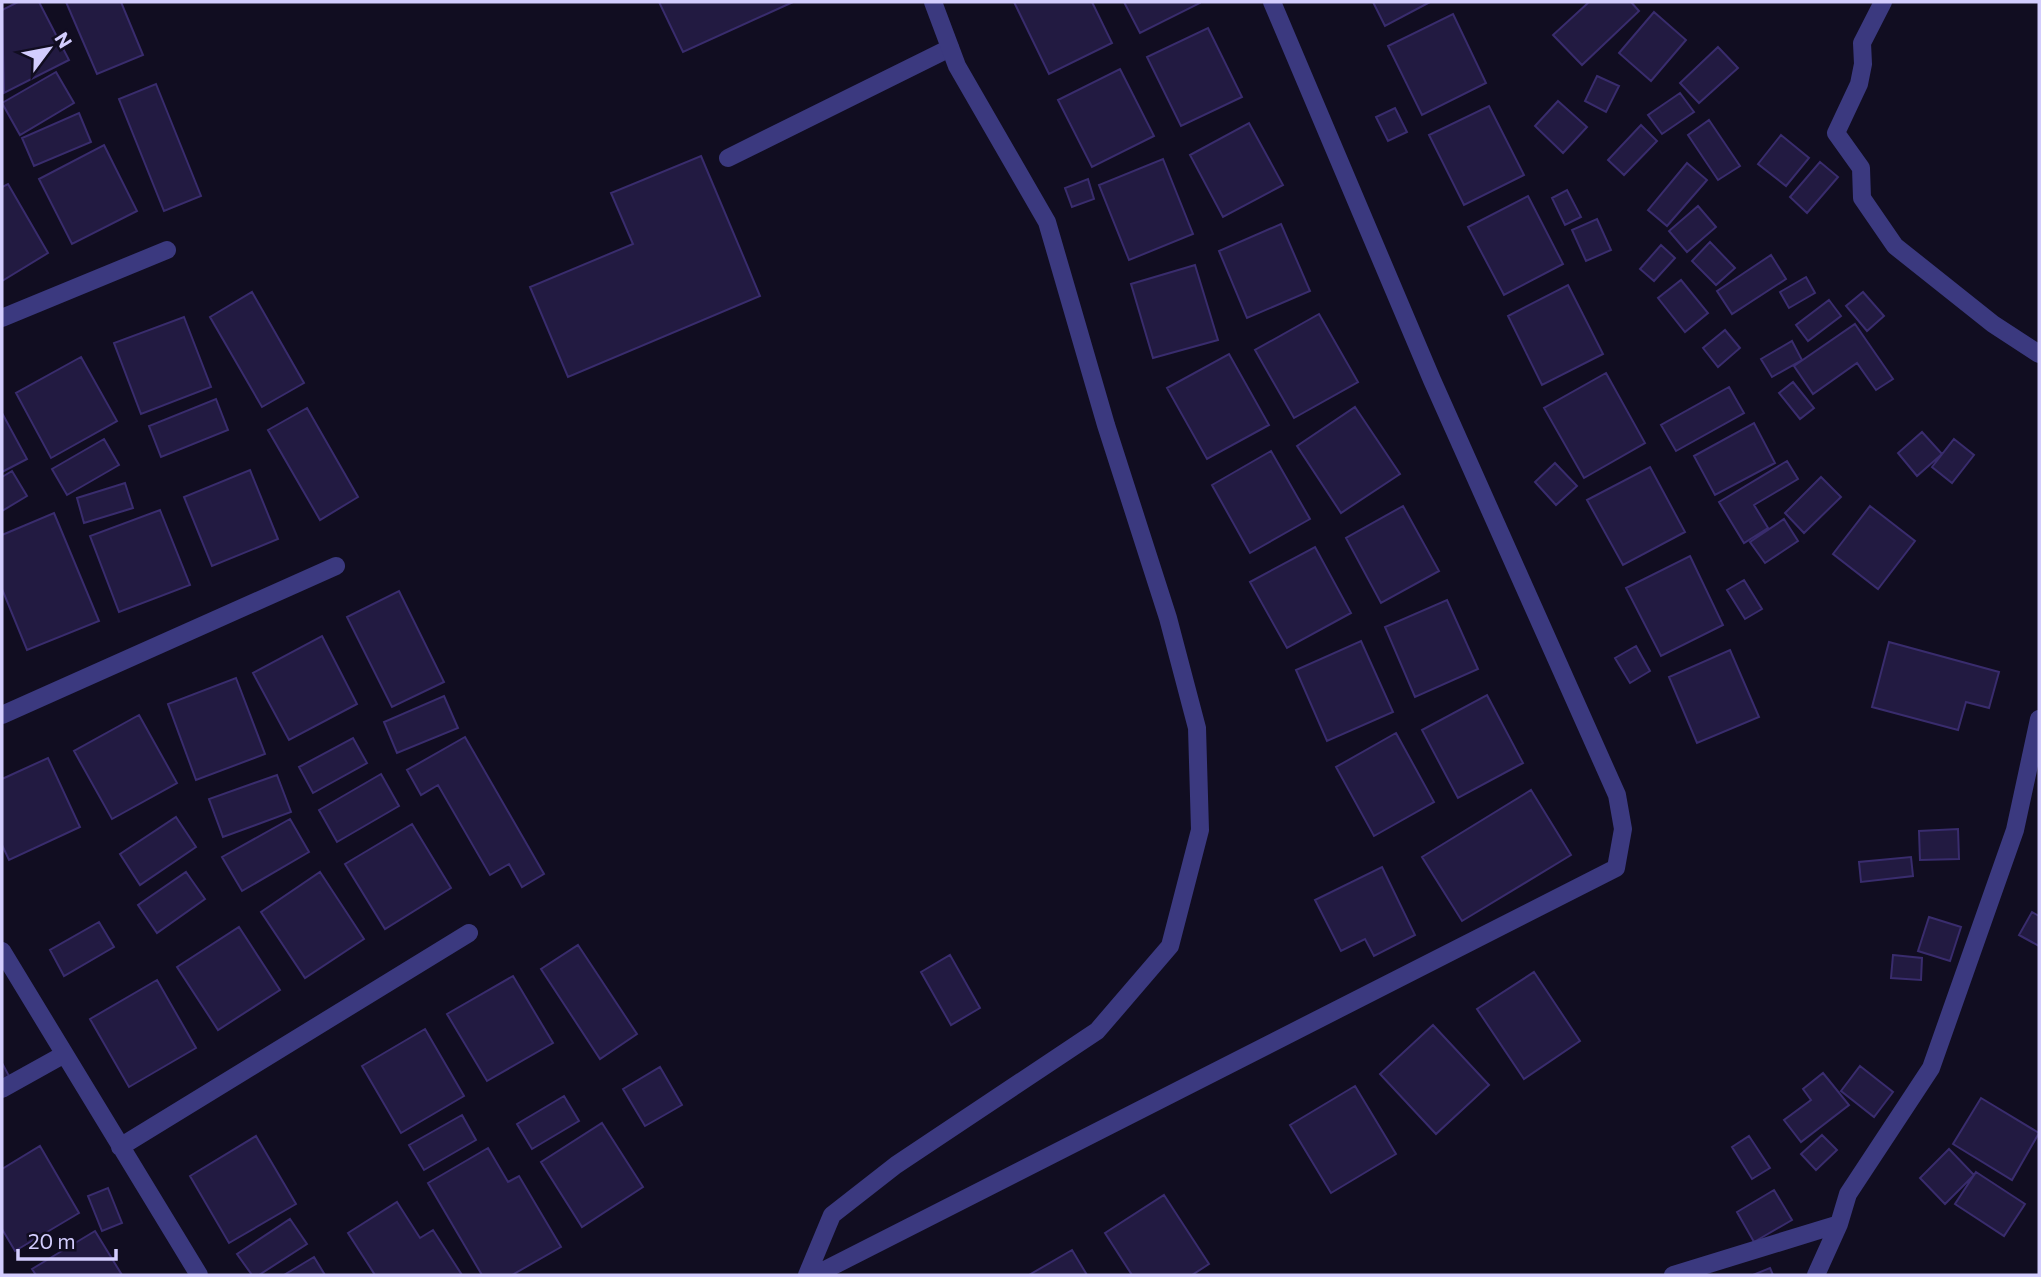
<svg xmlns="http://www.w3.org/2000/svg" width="2041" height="1277" font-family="Commissioner,sans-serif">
<rect width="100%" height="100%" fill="#110d21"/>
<path fill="#221a41" stroke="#392c6d" stroke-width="2" d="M18 2H39L69 60 4 93 2 10Z
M66 2H121L143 55 97 74Z
M659 2H793L683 52Z
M1014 2H1092L1112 43 1049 74Z
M1124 2H1200V3L1140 33Z
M1373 2H1430L1385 26Z
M1589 2H1631L1639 11 1582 65 1553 35Z
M1654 12 1686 40 1651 81 1619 53Z
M1453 14 1486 83 1422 115 1388 46Z
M1208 28 1242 97 1181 126 1147 57Z
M1718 47 1738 68 1699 103 1680 83Z
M1120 69 1154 136 1092 167 1058 100Z
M56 72 74 103 20 135 2 103Z
M1597 76 1619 86 1606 112 1585 101Z
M156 84 201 196 164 211 119 99Z
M1680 93 1694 112 1662 134 1648 115Z
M1558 101 1587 127 1563 153 1535 126Z
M1489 106 1524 175 1464 205 1429 135Z
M1395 108 1407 132 1388 141 1376 117Z
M79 113 91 142 34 166 22 138Z
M1709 120 1740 166 1718 180 1688 135Z
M1249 123 1283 185 1223 217 1190 155Z
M1641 125 1657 141 1624 175 1608 160Z
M1781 135 1809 158 1786 186 1758 164Z
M104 145 137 211 72 244 39 179Z
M701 156 760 296 568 377 530 287 633 244 611 193Z
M1163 159 1193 234 1129 260 1099 185Z
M1820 162 1838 177 1807 213 1790 197Z
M1687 163 1707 180 1667 226 1648 210Z
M1088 179 1094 199 1072 207 1065 188Z
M8 184 48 253 2 281V187Z
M1567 190 1581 217 1565 225 1552 198Z
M1528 196 1563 264 1504 295 1468 227Z
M1698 206 1716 227 1687 252 1669 231Z
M1597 219 1611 250 1586 261 1572 230Z
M1281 224 1310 291 1247 318 1219 251Z
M1710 242 1735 268 1716 285 1692 261Z
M1661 245 1675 258 1654 281 1640 269Z
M1771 255 1786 279 1732 314 1717 291Z
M1195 265 1218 340 1153 358 1131 284Z
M1806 277 1815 293 1789 308 1780 292Z
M1681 280 1708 313 1685 332 1658 298Z
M1568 285 1603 354 1542 385 1508 316Z
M252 292 304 383 262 407 210 317Z
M1863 292 1884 316 1867 331 1846 306Z
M1829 300 1841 316 1808 341 1796 325Z
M1319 314 1358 382 1294 418 1255 350Z
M184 317 211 387 141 414 114 343Z
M1855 324 1893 379 1876 390 1857 363 1813 394 1794 366Z
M1725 330 1740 348 1718 367 1703 348Z
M1792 341 1802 360 1772 377 1761 359Z
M1229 354 1269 425 1207 459 1167 388Z
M81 357 117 421 51 458 16 393Z
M1606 373 1645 443 1584 478 1544 408Z
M1793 382 1814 408 1800 419 1779 393Z
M1729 387 1744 413 1676 451 1661 425Z
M216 399 228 430 161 457 149 426Z
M1355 407 1400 474 1341 513 1297 446Z
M307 408 358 497 320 520 268 430Z
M2 413 27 459 2 472Z
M1754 423 1775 463 1715 495 1694 456Z
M1922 432 1942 454 1917 476 1898 453Z
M104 439 119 465 67 495 52 469Z
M1954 439 1974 455 1952 483 1932 467Z
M1271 451 1310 519 1250 553 1212 485Z
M1787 461 1798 479 1754 505 1768 528 1744 543 1719 502Z
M1555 463 1577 486 1556 505 1535 482Z
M1650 467 1685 532 1623 565 1587 500Z
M250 470 278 539 212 566 184 497Z
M12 471 27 496 2 511V477Z
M1821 477 1841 497 1804 533 1785 513Z
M125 483 133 508 84 523 77 498Z
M1403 506 1439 571 1381 603 1346 538Z
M1870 506 1915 541 1878 589 1833 554Z
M160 510 190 585 119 612 90 536Z
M54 513 99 621 27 650 2 589V535Z
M1784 519 1798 541 1765 563 1750 542Z
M1315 547 1351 613 1287 648 1250 582Z
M1690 556 1723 625 1661 656 1626 588Z
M1744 580 1762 609 1745 619 1727 590Z
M399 591 444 682 392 707 347 617Z
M1447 600 1478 669 1415 697 1385 627Z
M322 636 357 704 289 740 253 673Z
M1361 641 1393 712 1327 741 1296 670Z
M1889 642 1999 672 1989 708 1966 702 1958 730 1872 707Z
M1636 646 1650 671 1630 683 1615 658Z
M1730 650 1759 717 1697 743 1669 677Z
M236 678 265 754 196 780 168 704Z
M1487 695 1523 763 1458 798 1422 730Z
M444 696 458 728 397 753 384 722Z
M139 715 177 783 112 819 74 751Z
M1396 733 1434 802 1374 836 1336 767Z
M465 737 544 874 522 887 509 864 490 875 438 785 421 795 407 770Z
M353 738 367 763 313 793 299 767Z
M48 758 80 827 9 860 2 845V779Z
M381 774 399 806 337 842 319 810Z
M277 775 291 812 223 837 209 799Z
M1531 790 1571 855 1462 921 1422 857Z
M176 817 196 847 140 885 120 854Z
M290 819 309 852 242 891 222 857Z
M412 824 451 888 385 929 345 864Z
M1958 829 1959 859 1920 860 1919 831Z
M1911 857 1913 876 1861 882 1859 862Z
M1382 867 1415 935 1374 956 1365 939 1341 951 1315 900Z
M186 872 205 899 157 933 138 905Z
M320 872 364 939 305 978 261 912Z
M2032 912 2039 916V946L2019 935Z
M1929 917 1961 927 1950 961 1918 951Z
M99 922 114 947 64 976 50 950Z
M239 927 280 990 218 1030 177 967Z
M578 945 637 1034 600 1059 541 969Z
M950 955 980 1008 951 1025 921 972Z
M1893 955 1922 958 1921 980 1891 978Z
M1534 972 1580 1041 1524 1079 1477 1009Z
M513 976 553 1043 487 1081 447 1014Z
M157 980 196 1048 129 1087 90 1019Z
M1433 1025 1489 1085 1436 1134 1380 1074Z
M425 1029 464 1096 401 1133 362 1066Z
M2 1063 9 1076 2 1080Z
M1860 1066 1893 1092 1874 1117 1841 1091Z
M660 1067 682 1105 645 1126 623 1089Z
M1823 1073 1849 1105 1801 1142 1784 1120 1811 1100 1803 1089Z
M1355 1086 1396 1154 1331 1193 1290 1125Z
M564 1096 579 1121 532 1149 517 1124Z
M1981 1098 2039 1133 2012 1180 1953 1144Z
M462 1115 476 1140 424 1170 409 1145Z
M602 1123 643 1187 582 1227 541 1162Z
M1822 1135 1837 1150 1816 1170 1801 1154Z
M256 1136 296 1204 229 1243 190 1176Z
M1749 1136 1770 1168 1752 1179 1732 1147Z
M40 1146 79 1213 15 1251 2 1229V1169Z
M488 1148 508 1182 519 1176 561 1247 512 1275H482L428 1183Z
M1949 1149 1974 1175 1945 1204 1920 1178Z
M1976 1172 2025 1204 2004 1236 1955 1204Z
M108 1188 122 1223 102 1231 88 1196Z
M1774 1190 1792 1220 1754 1242 1737 1212Z
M1164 1195 1209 1264 1192 1275H1132L1105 1233Z
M397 1202 420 1238 433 1230 462 1275H375L348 1233Z
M290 1219 307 1244 259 1275H252L237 1254Z
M95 1231 122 1275H36L32 1269Z
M1072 1250 1087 1275H1029Z
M314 1257 325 1275H284Z
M1770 1268 1773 1275H1753Z"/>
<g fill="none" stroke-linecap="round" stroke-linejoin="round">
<path stroke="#3b397f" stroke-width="18" d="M728 158 950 48"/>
<path stroke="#3b397f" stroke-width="18" d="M1883 2 1862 43 1863 64 1859 84 1836 133 1861 168 1862 198 1895 246 1993 324 2039 354
M2 318 167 250
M2 715 336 566
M2 951 199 1275
M2 1089 63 1055
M120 1147 469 933
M807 1275 832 1215 896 1165 1097 1031 1170 946 1200 830 1197 728 1168 618 1106 425 1047 222 957 66 933 2
M815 1275 1616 868 1623 829 1617 795 1432 380 1272 2
M1673 1275 1839 1224
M1816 1275 1839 1224 1848 1194 1931 1068 2015 830 2039 719"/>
</g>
<rect width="2041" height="1277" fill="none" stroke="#d3cdfe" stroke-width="7"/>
<g transform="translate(49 49) rotate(58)" stroke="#110d21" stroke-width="5" paint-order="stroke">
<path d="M0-5L12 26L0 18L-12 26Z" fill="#d3cdfe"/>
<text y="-10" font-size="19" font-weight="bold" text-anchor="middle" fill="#d3cdfe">N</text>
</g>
<path d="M18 1249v10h98v-10" fill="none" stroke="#d3cdfe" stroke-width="3.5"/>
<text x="28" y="1249" font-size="21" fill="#d3cdfe" stroke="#110d21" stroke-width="5" paint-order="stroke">20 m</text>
</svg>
